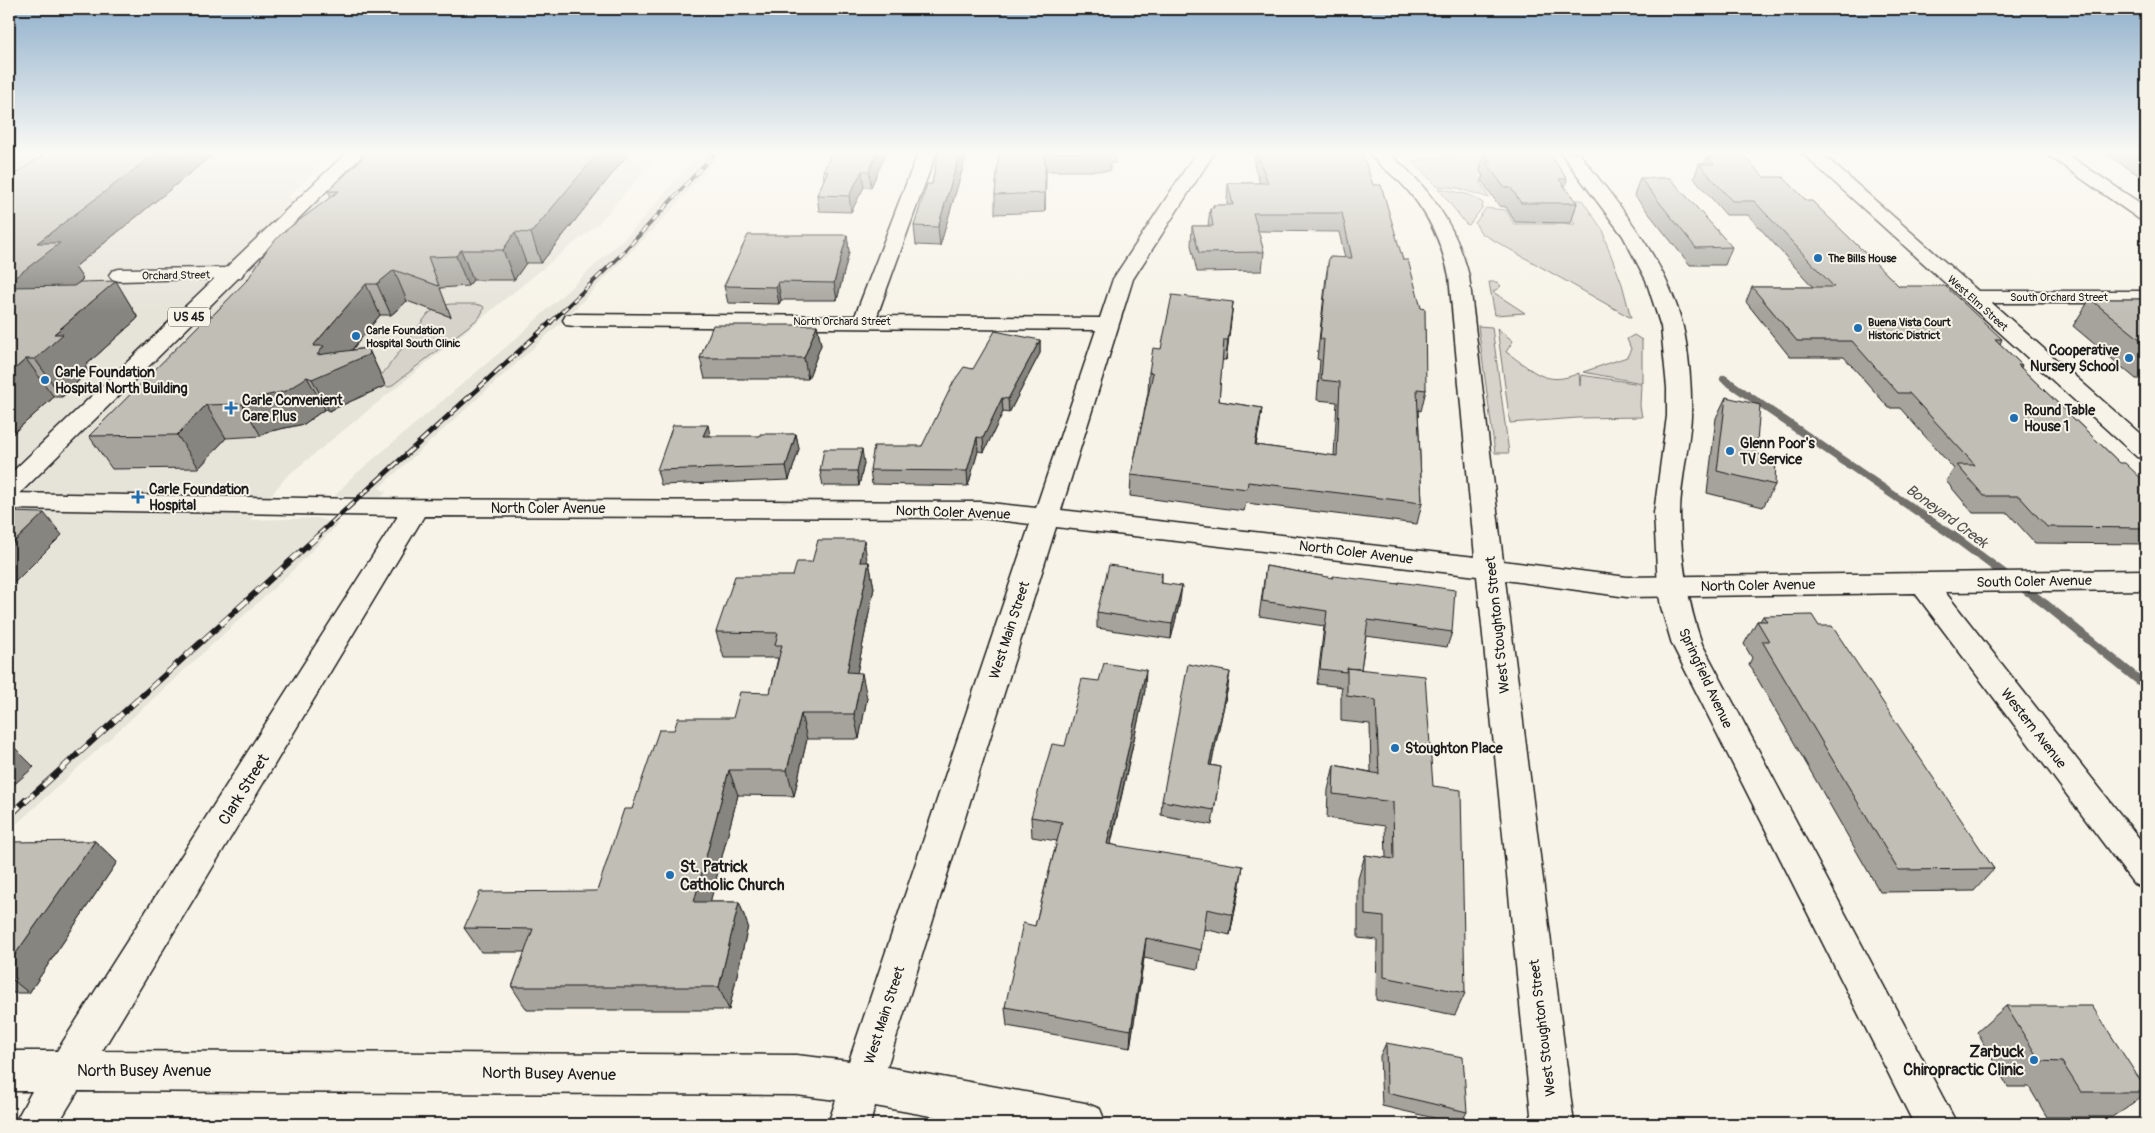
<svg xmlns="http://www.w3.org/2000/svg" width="2155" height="1133" font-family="Pangolin,sans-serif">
<rect width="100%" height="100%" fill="#f7f3e8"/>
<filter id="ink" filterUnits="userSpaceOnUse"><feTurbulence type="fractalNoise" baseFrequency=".02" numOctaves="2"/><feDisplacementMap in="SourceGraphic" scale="10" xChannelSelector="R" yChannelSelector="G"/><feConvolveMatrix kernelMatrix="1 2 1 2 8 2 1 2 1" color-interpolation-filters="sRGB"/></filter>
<g filter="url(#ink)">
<path fill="#e6e3d9" d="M9 153H333L287 198 481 194 516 153H660L599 223 286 477 250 520 318 518 338 524 289 574 9 831Z
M700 153H721L669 213 566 318 379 488 386 492 381 497 335 496 351 478 512 342 632 231Z"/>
<path fill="#d7d3cb" stroke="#7a7874" d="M9 153H67L9 193Z
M1463 154 1502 158 1487 181H1480L1489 198 1458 188 1437 186 1412 161Z
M1438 188 1470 195 1483 203 1482 208 1469 225 1466 224Z
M1560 200H1582L1604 232 1605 240 1622 284 1631 318 1481 233 1475 223 1486 208 1506 210 1514 224H1575Z
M1489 282H1497L1501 286 1493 292 1525 313 1495 315Z
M451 304H475L483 306 484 309 479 318 390 387 377 386 381 376 428 314 439 306Z
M1478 326 1492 327 1509 453H1495Z
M1497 328 1513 341 1506 352C1533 370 1545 388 1579 373L1580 386 1581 375 1641 384 1640 406 1642 417 1578 418 1510 423Z
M1634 335 1642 340V383L1583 372 1627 357 1631 349 1627 339Z"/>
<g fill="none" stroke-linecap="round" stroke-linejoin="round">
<path stroke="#72716c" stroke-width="8" d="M1724 379 1953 536"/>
<path stroke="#72716c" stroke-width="9" d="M1952 535 2045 604 2146 686"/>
<g stroke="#1c1c1c" stroke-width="3">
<path id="minor" d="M918 153H936L877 316 1100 318 1113 279 1196 153H1214L1133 279 1061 510 1475 557 1449 276C1441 240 1427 210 1401 183 1391 173 1377 164 1369 153H1388C1429 186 1456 225 1469 276L1503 561 1627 577 2146 570V590L1945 592 2146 847V888L2134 884 1915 593 1627 597 1505 580 1574 1124H1532L1477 576 1056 527 887 1067 1085 1103 1100 1109 1106 1124H975L875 1106 870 1124H828L836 1100 796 1095 78 1091 58 1124H14L32 1091H9V1051H57L398 516 9 509V493L363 499 981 502 1036 508 1096 330 574 326 566 325 563 320 566 315 574 314 855 316ZM424 516 981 518 1030 524 849 1061 796 1055 102 1051Z
M1802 153H1821L1978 291H2146V303H1992L2146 439V459L2137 457Z
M233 268 240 270 243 274 240 278 119 281 112 279 109 275 112 271 119 269Z"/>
</g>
<g stroke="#1c1c1c" stroke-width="3">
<path id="tertiary" d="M1561 153H1579C1620 207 1666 259 1683 327 1689 353 1692 390 1691 417 1689 449 1680 482 1680 514 1681 560 1687 601 1702 644L1957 1124H1914L1672 644 1661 607 1658 588 1654 513 1667 416V388L1661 327 1646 280 1623 236Z
M2045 153H2065L2146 207V221L2139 219Z"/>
</g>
<g stroke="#1c1c1c" stroke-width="3">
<path id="primary" d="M346 153H365L18 495 9 497V475Z"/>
</g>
<use href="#minor" fill="#f7f3e8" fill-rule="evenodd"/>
<use href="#tertiary" fill="#f7f3e8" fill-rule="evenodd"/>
<use href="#primary" fill="#f7f3e8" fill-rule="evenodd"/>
<g stroke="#1c1c1c" stroke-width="4">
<path id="rail-far3" d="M550 323 620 256 715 153"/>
</g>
<g stroke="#1c1c1c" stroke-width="5">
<path id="rail-far2" d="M317 536 551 322"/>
</g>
<g stroke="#1c1c1c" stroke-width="6">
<path id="rail-far1" d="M25 802 319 535"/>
</g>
<g stroke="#1c1c1c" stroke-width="7">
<path id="rail" d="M9 816 26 800"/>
</g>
<use href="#rail-far3" stroke="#f7f3e8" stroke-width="2.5" stroke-dasharray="8" stroke-linecap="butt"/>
<use href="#rail-far2" stroke="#f7f3e8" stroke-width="3" stroke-dasharray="10" stroke-linecap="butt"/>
<use href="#rail-far1" stroke="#f7f3e8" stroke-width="4.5" stroke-dasharray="12" stroke-linecap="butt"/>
<use href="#rail" stroke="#f7f3e8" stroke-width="5" stroke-dasharray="15" stroke-linecap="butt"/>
</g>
<path fill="#a5a39c" stroke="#1c1c1c" d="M47 153H210L211 156 75 267 83 279 74 286 116 281 138 318 85 366 88 371 67 393 62 397H54L9 437V178Z
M360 153H629L541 263H526L514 280H473L468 286 440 288 451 317 407 301 391 315H380L352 350 368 348 383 380 385 386 329 411 325 409 304 424 266 432 261 436 226 438 199 468 112 469 89 436 212 316 331 197 328 191 362 158Z
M886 153 871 187H864L851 212 819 211 817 195 824 180 823 171Z
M938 153H965L966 157 940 246 916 245 914 226 932 184Z
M999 153H1126L1115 154V163H1110V171H1046L1045 212 995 214V195Z
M1255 153H1362L1426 390 1421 411 1418 410 1422 503 1417 524 1246 503 1244 511 1130 496 1131 475 1148 393 1149 372 1161 349 1233 302 1226 360H1222L1219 401 1262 408 1256 445 1334 456 1337 402 1317 400 1320 360 1317 359 1326 277 1329 257 1345 258 1339 232 1258 231 1264 252 1262 271 1197 272 1191 245 1192 226H1208L1210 208H1213V205H1227V202L1228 183H1260L1254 166Z
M1484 153H1549L1567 179 1565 187 1577 203 1571 223 1515 222 1506 207 1499 206 1482 181 1483 176 1480 171Z
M2105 153H2146V180Z
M1707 157 1764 177 1807 201 1899 286 2002 339 2000 344 2022 365 2021 368 2120 463 2146 483V544L2035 543 2008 513H1973L1946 481 1954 469 1900 408H1889L1844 357H1790L1746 302 1752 287H1813L1748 215H1726L1694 178 1699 164H1704Z
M1640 178 1732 247 1725 265H1690L1634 195Z
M847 235 849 252 837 300H781L779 304 728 303 724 286Z
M2090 299H2146V379H2136L2073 326Z
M817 325 821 345 808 379H705L700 358Z
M1040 340V353L1009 413 1003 412 984 452 978 451 968 486 872 484 870 470 922 446 973 369Z
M1726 397 1756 454 1775 485 1763 507 1707 493 1716 418Z
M796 434 799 449 789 480 661 485 657 470 760 436Z
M864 463 859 486H823L820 471Z
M867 562H869L874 588 857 673 867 698 859 739H807L794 796 738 795 710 902H739L748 926 729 1010H527L512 987 525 952H481L464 928 597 891 632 809 733 718 770 693 778 658H724L716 632 793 576Z
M1266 566 1333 578 1398 584 1399 582 1452 632 1447 647 1366 636 1361 669 1433 786 1465 993 1455 1015 1376 1000 1377 940 1358 938V879L1365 855 1386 858 1385 826 1327 818 1328 790 1334 765 1371 772 1370 724 1341 721V692L1342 687 1317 684 1324 626 1259 616Z
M1162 573V583L1180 601 1171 639 1097 628V612Z
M1763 616 1819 626 1994 869 1974 891 1880 892 1749 664 1752 658 1744 644 1757 621H1760Z
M1228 687 1211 765 1221 767 1212 825 1161 815 1162 801Z
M1145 690 1111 844 1240 885 1230 935 1204 929 1198 969 1144 958 1130 1048 1007 1026 1005 1007 1035 926 1057 841 1032 837 1031 817 1065 746Z
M95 841 117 862 29 993H9V844Z
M2006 1006 2146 1089V1094L2112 1117H2047L2029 1087H2008L1977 1032Z
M1386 1043 1467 1112 1460 1124 1382 1106 1380 1056Z"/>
<path fill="#86857f" stroke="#1c1c1c" d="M156 153H210L211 156 75 267 83 279 29 323 9 294V282L37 243Z
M598 153H629L541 263 531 233Z
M877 153H886L871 187 869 171Z
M960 153H965L966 157 940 246 938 227Z
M1045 153 1046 171 1045 212Z
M862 171 864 187 851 212 849 196Z
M515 232 526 263 514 280 503 250Z
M847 235 849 252 837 300 834 283Z
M461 250 473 280 468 286 456 256Z
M394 270 407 301 391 315 377 284Z
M116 281 138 318 85 366 88 371 62 397 35 359 54 334Z
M778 282 781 300 779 304 776 287Z
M366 284 380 315 337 368 368 348 383 380 385 386 329 411 312 379 313 346Z
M1233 302 1231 321 1226 360 1228 340Z
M817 325 821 345 808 379 804 358Z
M1040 340V353L1009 413 1008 399Z
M26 359 54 397 9 437V374Z
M307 377 325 409 304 424 266 432 261 436 242 404 247 400Z
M1002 398 1003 412 984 452 983 438Z
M206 405 226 438 199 468 177 435Z
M1262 408 1259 429 1252 466 1255 445Z
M708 425 711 440 703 436Z
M796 434 799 449 789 480 786 466Z
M977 437 978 451 968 486 967 471Z
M862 449 864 463 859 486 857 471Z
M44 513 62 535 9 588V547Z
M864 540 868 566 860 562Z
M869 562 874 588 852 698 847 672Z
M1182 586 1180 601 1171 639 1172 624Z
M1146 670 1145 690 1106 863 1107 844Z
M1230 672 1228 687 1208 780 1209 765Z
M862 673 867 698 859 739 854 714Z
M801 714 807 739 794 796 787 770Z
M12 745 34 767 9 789V748Z
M729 770 738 795 704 926 694 902Z
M95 841 117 862 29 993 9 977V963Z
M1243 866 1240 885 1230 935 1233 915Z
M739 902 748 926 729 1010 719 987Z
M1146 938 1144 958 1130 1048 1131 1030Z"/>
<path fill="#c0beb5" stroke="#1c1c1c" d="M47 153H156L37 243H60L9 282V178Z
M368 153H598L531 233 515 232 503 250H461L456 256 428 257 439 286 394 270 377 284H366L313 346H324L317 355 368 348 370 354 312 379 307 377 286 391 247 400 242 404 206 405 177 435 89 436 208 316H212L248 279 268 248 282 233 339 191H328Z
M832 153H877L869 171H862L849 196 817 195 828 171H823Z
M938 153H960L938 227 914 226 927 184H932Z
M999 153H1110H1045V193L995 195Z
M1257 153H1362L1373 185H1381L1403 260H1408L1421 308 1425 309 1426 390 1417 389 1422 503 1248 482 1247 489 1131 475 1153 373 1149 372 1153 348 1161 349 1172 295 1233 302 1228 340H1224L1219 401 1262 408 1255 445 1337 456 1340 382 1321 380 1324 339H1320L1329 257 1352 258 1342 213H1253L1264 252 1199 253 1192 226H1213L1210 208H1214L1213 205H1233L1228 183H1268Z
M1485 153H1549L1567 179H1559L1577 203H1521L1511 188 1504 187 1486 162H1491Z
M2132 153H2146V162Z
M1707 157H1745L1764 177H1783L1807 201H1812L1899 286H1945L2002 339H1995L2022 365H2018L2120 463H2125L2146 483V528L2047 527 2019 496H1984L1957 465H1975L1909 393H1898L1852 341H1797L1752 287H1834L1754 201H1732L1699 164H1714Z
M1640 178H1670L1732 247 1696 248Z
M748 235H847L834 283 778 282 776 287 724 286Z
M116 281 54 334H63L40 355 35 359H26L9 374V287L74 286 80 282Z
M2090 299H2146V344Z
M713 325H817L804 358H700Z
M995 331 1040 340 1008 399 1002 398 983 438 977 437 967 471 870 470 874 446H922L954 381 964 367 973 369Z
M1726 397 1760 405 1756 454 1776 458 1775 485 1717 471Z
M673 425H708L703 436H760V434H796L786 466 657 470Z
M824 449H862L857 471H820Z
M9 512 44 513 9 547Z
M818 540H864L860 562H869L847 672 862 673 854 714H801L787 770H729L694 902H739L719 987H512L533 929 464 928 480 892 597 891 624 809H632L659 730H674L678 718H733L740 692 770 693 782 645H775L778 633 716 632 735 576H793L797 562H812Z
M1109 565 1162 573 1160 583 1182 586 1172 624 1097 612Z
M1266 566 1333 578V576L1399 584V582L1455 590 1452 632 1368 620 1361 669 1347 668 1346 672 1320 669 1327 611 1262 601Z
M1812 615 1819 626H1832L1994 869 1898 870 1762 641H1769L1757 621H1767L1763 616Z
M1104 663 1146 670 1107 844 1243 866 1233 915 1207 909 1201 950 1146 938 1131 1030 1005 1007 1023 923 1035 926 1062 822 1031 817 1052 744 1065 746 1082 679 1099 681Z
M1188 664 1230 672 1209 765 1221 767 1214 810 1162 801Z
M1347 668 1425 676 1433 786 1461 790 1465 993 1384 977V917L1365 915V855L1394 859 1393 802 1333 794 1334 765 1379 774 1376 700 1347 696Z
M95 841 9 963V844L10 842Z
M2006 1006H2092L2146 1089V1092H2081L2062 1062 2040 1061Z
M1386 1043 1463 1057 1467 1112 1387 1093Z
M431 1123 472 1124H431Z"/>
</g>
<linearGradient id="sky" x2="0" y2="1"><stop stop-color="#90b0cc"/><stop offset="0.49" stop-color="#fbfaf5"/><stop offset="1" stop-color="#fbfaf5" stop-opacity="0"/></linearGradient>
<rect width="2155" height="312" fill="url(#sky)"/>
<g fill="#1f6fb2" stroke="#f7f3e8" stroke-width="2">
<circle cx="1818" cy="258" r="5"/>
<circle cx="1858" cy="328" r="5"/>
<circle cx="356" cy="336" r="5"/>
<circle cx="2129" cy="358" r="5"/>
<circle cx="45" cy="380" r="5"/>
<path d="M228.5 400.5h5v5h5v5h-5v5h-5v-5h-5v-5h5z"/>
<circle cx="2014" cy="418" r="5"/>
<circle cx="1730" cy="451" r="5"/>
<path d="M135.5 489.5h5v5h5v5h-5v5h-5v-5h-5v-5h5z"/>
<circle cx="1395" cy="748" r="5"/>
<circle cx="670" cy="875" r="5"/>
<circle cx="2034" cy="1060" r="5"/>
</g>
<g text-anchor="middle" stroke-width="4" stroke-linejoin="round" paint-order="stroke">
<g font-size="11" font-weight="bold" fill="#1c1c1c" stroke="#f7f3e8" text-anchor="start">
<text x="1828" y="262">The Bills House</text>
<text x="1868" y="326">Buena Vista Court<tspan x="1868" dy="13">Historic District</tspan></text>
<text x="366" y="334">Carle Foundation<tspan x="366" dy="13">Hospital South Clinic</tspan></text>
</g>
<g font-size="11" fill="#1c1c1c" stroke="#f7f3e8">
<text transform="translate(176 275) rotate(-1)" y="4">Orchard Street</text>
<text x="2059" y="301">South Orchard Street</text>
<text transform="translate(1978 303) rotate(42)" y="4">West Elm Street</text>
<text x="842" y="325">North Orchard Street</text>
</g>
<rect fill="#f7f3e8" stroke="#5e5c59" stroke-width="1" x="168" y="307.5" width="42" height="19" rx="4"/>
<g font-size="12" font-weight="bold" fill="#1c1c1c">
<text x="189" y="321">US 45</text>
</g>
<g font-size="14" font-weight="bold" fill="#1c1c1c" stroke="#f7f3e8" text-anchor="start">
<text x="2119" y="355" text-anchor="end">Cooperative<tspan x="2119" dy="16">Nursery School</tspan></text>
<text x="55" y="377">Carle Foundation<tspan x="55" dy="16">Hospital North Building</tspan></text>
<text x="242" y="405">Carle Convenient<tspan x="242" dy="16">Care Plus</tspan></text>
<text x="2024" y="415">Round Table<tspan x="2024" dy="16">House 1</tspan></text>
<text x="1740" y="448">Glenn Poor's<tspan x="1740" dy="16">TV Service</tspan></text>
<text x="149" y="494">Carle Foundation<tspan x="149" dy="16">Hospital</tspan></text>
<text x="1405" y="753">Stoughton Place</text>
</g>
<g font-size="14" fill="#1c1c1c" stroke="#f7f3e8">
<text x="548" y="513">North Coler Avenue</text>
<text transform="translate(953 512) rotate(2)" y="5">North Coler Avenue</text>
<text transform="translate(1356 552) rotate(7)" y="5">North Coler Avenue</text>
<text transform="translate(2034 581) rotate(-1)" y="5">South Coler Avenue</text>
<text transform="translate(1758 585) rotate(-1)" y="5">North Coler Avenue</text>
<text transform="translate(1497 625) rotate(-96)" y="5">West Stoughton Street</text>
<text transform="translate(1009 630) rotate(-72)" y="5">West Main Street</text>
<text transform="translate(1706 678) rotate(65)" y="5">Springfield Avenue</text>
<text transform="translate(2034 728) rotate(52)" y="5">Western Avenue</text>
<text transform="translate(884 1015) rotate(-72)" y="5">West Main Street</text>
<text transform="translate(1542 1028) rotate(-97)" y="5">West Stoughton Street</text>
</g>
<g font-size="15" font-style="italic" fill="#565452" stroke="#f7f3e8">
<text transform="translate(1947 516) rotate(36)" y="5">Boneyard Creek</text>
</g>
<g font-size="16" fill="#1c1c1c" stroke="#f7f3e8">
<text transform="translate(243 789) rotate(-58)" y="6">Clark Street</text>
<text x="144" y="1076">North Busey Avenue</text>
<text transform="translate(549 1073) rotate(1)" y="6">North Busey Avenue</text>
</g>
<g font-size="16" font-weight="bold" fill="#1c1c1c" stroke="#f7f3e8" text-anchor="start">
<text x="680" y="872">St. Patrick<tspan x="680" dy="18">Catholic Church</tspan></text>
<text x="2024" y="1057" text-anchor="end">Zarbuck<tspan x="2024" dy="18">Chiropractic Clinic</tspan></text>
</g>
</g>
<rect width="2155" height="1133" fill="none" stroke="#f7f3e8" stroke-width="30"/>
<rect x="15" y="15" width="2125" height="1103" fill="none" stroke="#1c1c1c" stroke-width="2" filter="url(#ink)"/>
</svg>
